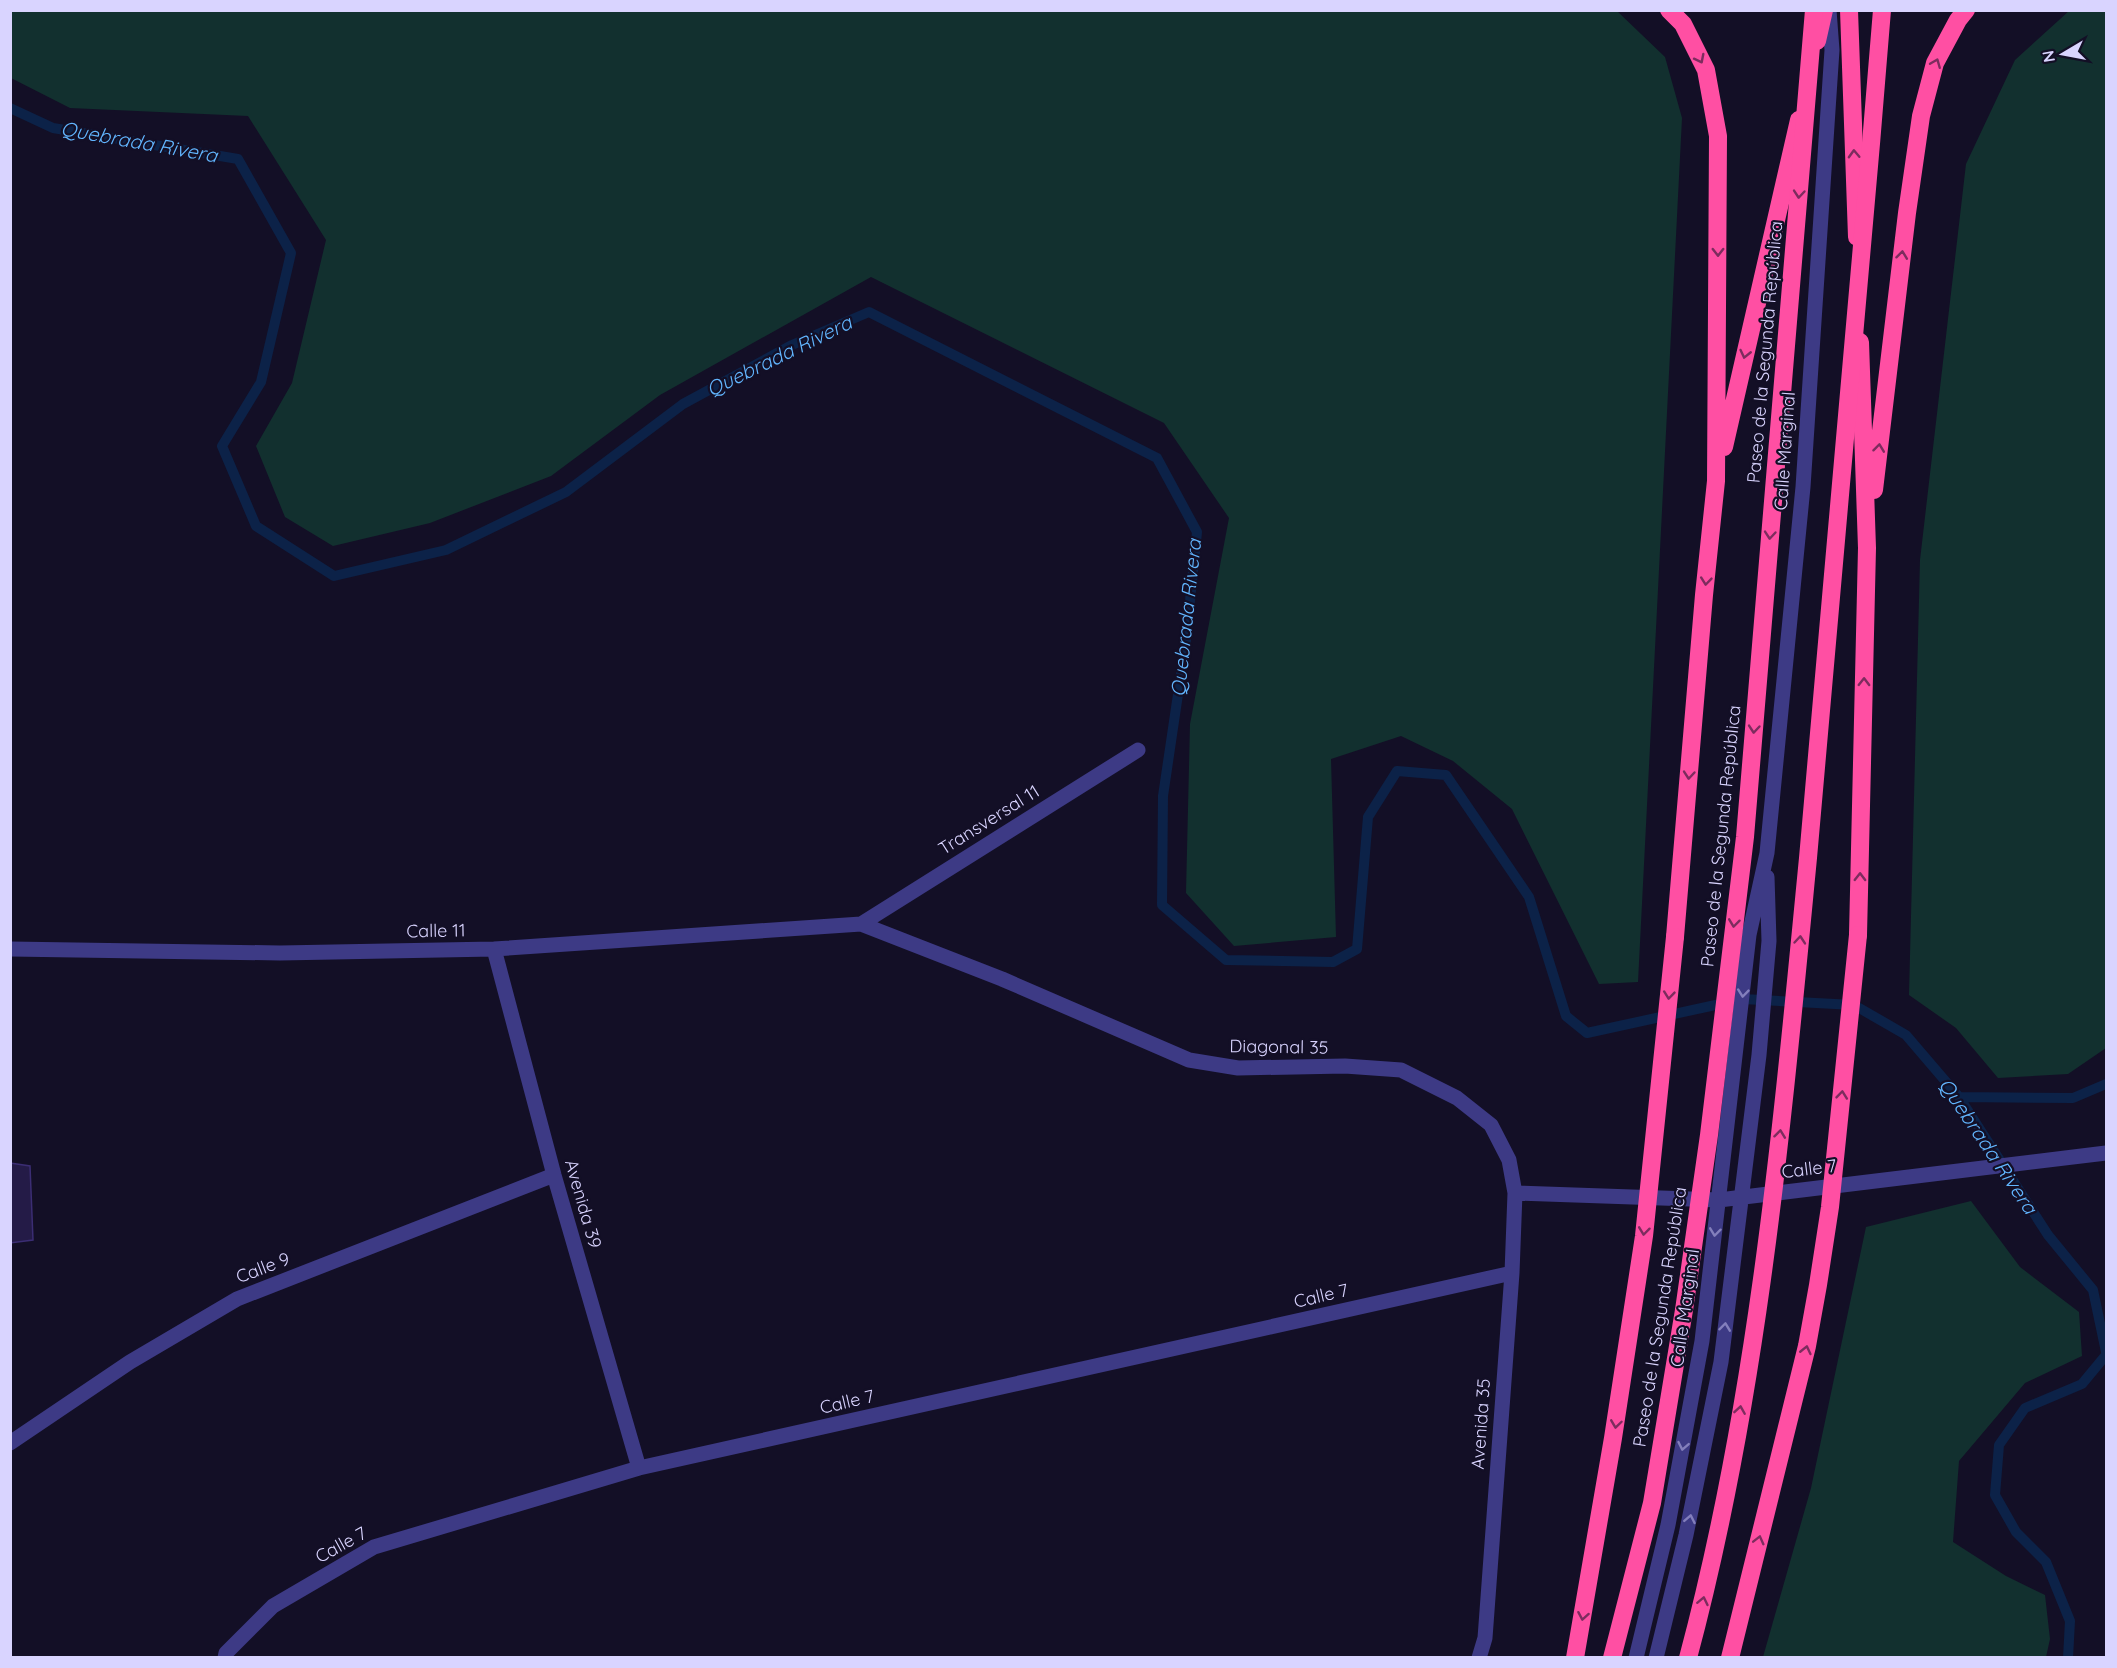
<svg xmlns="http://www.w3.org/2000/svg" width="2117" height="1668" font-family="Quicksand,sans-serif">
<rect width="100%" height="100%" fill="#130f26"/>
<path fill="#12302f" d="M10 11H1617L1665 57 1682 118 1638 982 1599 984 1512 809 1453 761 1401 736 1331 759 1336 937 1234 946 1186 893 1190 724 1229 518 1164 423 871 277 660 395 551 476 430 523 333 546 285 517 256 446 292 383 326 240 248 116 70 108 11 78Z
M2069 11H2106V1048L2068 1074 1998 1078 1956 1028 1909 995 1920 560 1966 164 2015 60Z
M1971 1201 2020 1267 2079 1312 2082 1356 2025 1383 1959 1461 1953 1542 2006 1576 2045 1595 2050 1639 2046 1657H1763L1811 1488 1866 1227Z"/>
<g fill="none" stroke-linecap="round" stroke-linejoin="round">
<path stroke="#0c2248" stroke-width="10" d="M10 108 53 128 238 159 291 253 261 382 222 446 256 526 334 576 446 550 566 492 683 404 792 345 869 312 1157 458 1197 532 1186 640 1163 796 1162 905 1226 960 1333 962 1357 949 1368 817 1397 771 1446 775 1529 897 1566 1016 1587 1033 1743 999 1854 1005 1906 1035 1959 1097 2048 1235 2093 1290 2106 1352
M1959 1097 2073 1098 2106 1084
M2068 1658 2070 1621 2046 1562 2016 1532 1995 1495 1999 1445 2025 1408 2082 1384 2106 1355"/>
</g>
<path fill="#241b47" stroke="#3b2d73" stroke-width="1.5" d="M10 1163 30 1166 33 1240 10 1243Z"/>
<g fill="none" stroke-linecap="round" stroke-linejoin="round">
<path stroke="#3d3a85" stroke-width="15" d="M861 924 1138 750
M10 949 280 953 494 949 861 924 1002 979 1189 1060 1238 1068 1345 1066 1401 1070 1457 1098 1491 1125 1509 1160 1515 1193 1512 1273 1485 1638 1479 1658
M494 949 554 1175 639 1468
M1515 1193 1719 1200 2106 1153
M10 1443 130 1362 237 1299 554 1175
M225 1658 226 1653 273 1606 374 1547 639 1468 1512 1273
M1636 1658 1668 1525 1702 1341 1749 935 1767 853 1803 487 1832 50 1829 10
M1656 1658 1686 1535 1721 1362 1759 1055 1769 941 1767 877"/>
<path stroke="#ff4fa3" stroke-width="18" d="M1669 10 1683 24 1706 70 1718 136 1716 481 1704 595 1675 937
M1849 10 1857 237
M1817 41 1824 10
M1724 447 1799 120
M1874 490 1907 213 1921 116 1935 63 1958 20 1966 10
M1858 935 1867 548 1860 342"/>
<path stroke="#ff4fa3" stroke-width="18" d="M1575 1658 1613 1438 1644 1236 1675 937
M1612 1658 1652 1503 1684 1310 1709 1135 1745 837 1814 10
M1688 1658C1758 1397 1782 1126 1808 858 1834 576 1859 293 1882 10
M1730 1658 1807 1346 1818 1285 1830 1207 1858 935"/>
</g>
<defs><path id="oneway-chevron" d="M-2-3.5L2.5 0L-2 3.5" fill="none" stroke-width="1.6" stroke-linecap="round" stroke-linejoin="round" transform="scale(1.5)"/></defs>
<g stroke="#7d2c5e">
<use href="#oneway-chevron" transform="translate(1700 59) rotate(63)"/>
<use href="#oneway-chevron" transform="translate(1936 63) rotate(-68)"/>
<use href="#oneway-chevron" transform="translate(1854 154) rotate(-92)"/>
<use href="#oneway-chevron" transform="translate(1799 194) rotate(95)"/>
<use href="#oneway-chevron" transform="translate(1718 252) rotate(90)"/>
<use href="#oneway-chevron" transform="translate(1902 255) rotate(-83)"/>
<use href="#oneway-chevron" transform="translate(1745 354) rotate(103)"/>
<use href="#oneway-chevron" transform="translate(1879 448) rotate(-83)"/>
<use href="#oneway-chevron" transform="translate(1770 535) rotate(95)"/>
<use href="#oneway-chevron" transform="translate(1706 581) rotate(96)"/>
<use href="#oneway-chevron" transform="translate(1864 682) rotate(-89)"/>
<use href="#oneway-chevron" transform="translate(1754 729) rotate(95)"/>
<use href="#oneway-chevron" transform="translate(1689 775) rotate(95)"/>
<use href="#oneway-chevron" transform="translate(1860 877) rotate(-89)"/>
<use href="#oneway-chevron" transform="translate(1734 923) rotate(97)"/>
<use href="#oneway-chevron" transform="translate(1800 940) rotate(-85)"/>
<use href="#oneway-chevron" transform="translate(1669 995) rotate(96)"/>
<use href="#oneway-chevron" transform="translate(1842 1095) rotate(-84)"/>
<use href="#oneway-chevron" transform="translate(1780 1134) rotate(-83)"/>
<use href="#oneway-chevron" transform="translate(1644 1231) rotate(97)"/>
<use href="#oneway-chevron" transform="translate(1806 1350) rotate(-77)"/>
<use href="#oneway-chevron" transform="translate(1740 1410) rotate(-81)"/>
<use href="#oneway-chevron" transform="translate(1616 1424) rotate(98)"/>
<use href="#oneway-chevron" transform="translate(1759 1540) rotate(-76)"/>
<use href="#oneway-chevron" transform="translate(1703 1601) rotate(-78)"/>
<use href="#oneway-chevron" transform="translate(1583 1616) rotate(100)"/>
</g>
<g stroke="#837fbc">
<use href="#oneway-chevron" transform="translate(1743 993) rotate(96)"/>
<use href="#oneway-chevron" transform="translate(1715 1232) rotate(97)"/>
<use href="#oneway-chevron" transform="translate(1725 1327) rotate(-83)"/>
<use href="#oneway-chevron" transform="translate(1683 1446) rotate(101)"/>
<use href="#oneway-chevron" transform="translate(1690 1519) rotate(-79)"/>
</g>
<g text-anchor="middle" stroke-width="4.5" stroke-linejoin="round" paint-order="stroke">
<g font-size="18" fill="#d9d4ff" stroke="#130f26">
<text transform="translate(1765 352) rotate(-85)" y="6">Paseo de la Segunda República</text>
<text transform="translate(1785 451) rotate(-86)" y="6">Calle Marginal</text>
<text transform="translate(989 820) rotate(-32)" y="6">Transversal 11</text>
<text transform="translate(1721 836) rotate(-84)" y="6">Paseo de la Segunda República</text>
<text transform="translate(436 931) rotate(-1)" y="6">Calle 11</text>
<text transform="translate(1279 1047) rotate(1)" y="6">Diagonal 35</text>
<text transform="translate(1809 1169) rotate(-7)" y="6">Calle 7</text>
<text transform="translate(583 1204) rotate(74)" y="6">Avenida 39</text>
<text transform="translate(263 1268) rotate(-21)" y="6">Calle 9</text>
<text transform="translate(1321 1296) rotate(-13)" y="6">Calle 7</text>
<text transform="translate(1685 1308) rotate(-82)" y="6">Calle Marginal</text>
<text transform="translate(1660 1317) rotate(-81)" y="6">Paseo de la Segunda República</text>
<text transform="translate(847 1402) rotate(-13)" y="6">Calle 7</text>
<text transform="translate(1481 1424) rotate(-86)" y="6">Avenida 35</text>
<text transform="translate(341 1545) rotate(-29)" y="6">Calle 7</text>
</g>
<g font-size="20" font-style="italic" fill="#62b6ff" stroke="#130f26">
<text transform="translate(139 142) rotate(10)" y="7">Quebrada Rivera</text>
<text transform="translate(779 356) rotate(-26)" y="7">Quebrada Rivera</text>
<text transform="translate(1186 618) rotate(-84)" y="7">Quebrada Rivera</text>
<text transform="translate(1988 1146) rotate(56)" y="7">Quebrada Rivera</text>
</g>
</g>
<rect width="2117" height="1668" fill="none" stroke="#d9d4ff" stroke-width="24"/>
<g transform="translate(2063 54) rotate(260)" stroke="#130f26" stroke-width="4.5" paint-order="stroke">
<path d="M0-4.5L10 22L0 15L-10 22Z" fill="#d9d4ff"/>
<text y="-9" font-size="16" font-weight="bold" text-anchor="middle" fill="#d9d4ff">N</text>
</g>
</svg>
